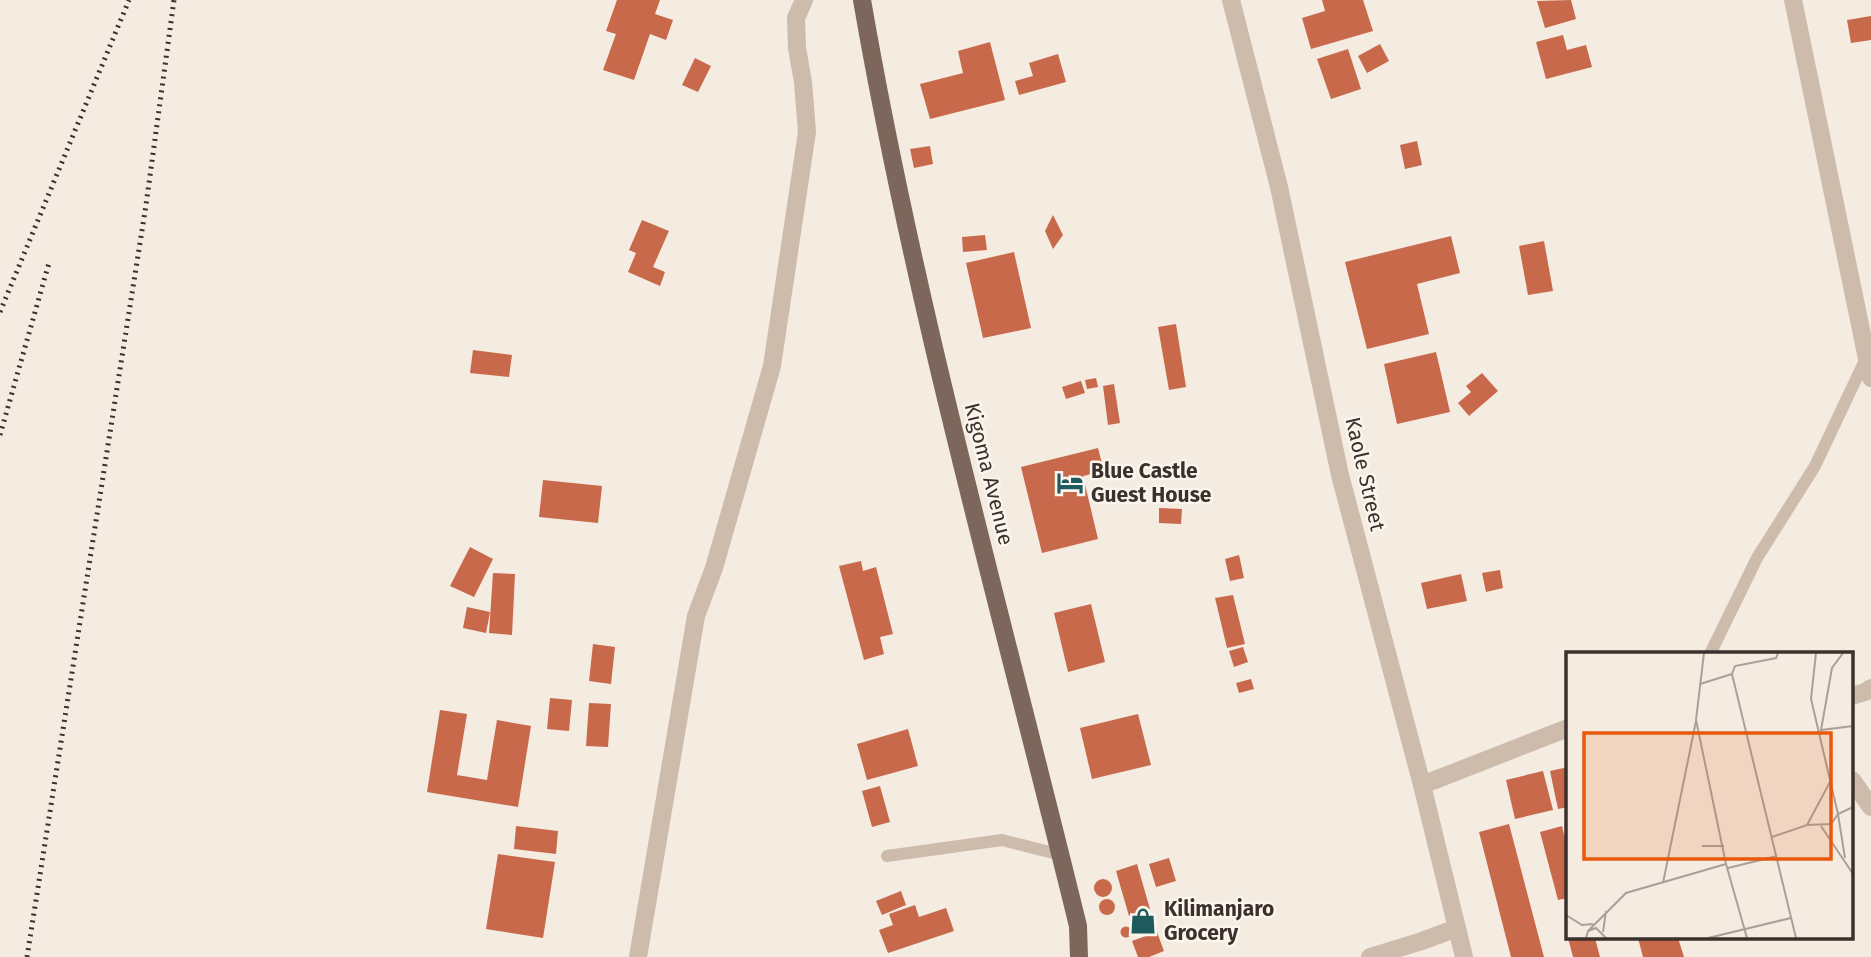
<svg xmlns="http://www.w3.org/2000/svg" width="1871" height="957" font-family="'Fira Sans',sans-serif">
<rect width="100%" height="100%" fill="#f4ebe1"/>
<path fill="#c8694b" d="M617 0H660L655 14 673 20 666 40 650 34 634 80 603 70 616 34 606 31Z
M1322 0H1363L1373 31 1311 49 1302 18 1325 11Z
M1571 0 1576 19 1545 28 1537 1Z
M1871 16V40L1851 43 1847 20Z
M1563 35 1567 50 1586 45 1592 67 1546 79 1536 42Z
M990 42 1005 100 930 119 920 84 963 73 958 51Z
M1380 44 1389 61 1367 73 1358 56Z
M1348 49 1361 89 1331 99 1317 59Z
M1058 54 1066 82 1019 95 1015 81 1033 76 1029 63Z
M695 58 711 66 698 92 682 85Z
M1417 141 1422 165 1405 169 1400 145Z
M930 146 933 164 914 168 910 149Z
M1053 215 1063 235 1053 249 1045 231Z
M642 220 669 231 653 267 665 272 660 286 628 272 636 253 629 250Z
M985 235 987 250 963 252 962 237Z
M1451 236 1460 273 1417 284 1429 334 1367 349 1345 262Z
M1544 241 1553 291 1528 295 1519 246Z
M1014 252 1031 328 983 338 966 263Z
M1176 324 1186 387 1169 390 1158 327Z
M473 350 512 355 509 377 470 373Z
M1436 352 1450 412 1397 424 1384 364Z
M1482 373 1498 391 1469 416 1458 403 1471 392 1466 386Z
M1096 378 1098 387 1087 389 1085 380Z
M1081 381 1085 393 1066 399 1062 387Z
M1114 384 1120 423 1108 425 1103 386Z
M1098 448 1104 471 1083 476 1098 539 1042 553 1021 467Z
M543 480 602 486 598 523 539 517Z
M1159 508 1182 509 1181 524 1159 523Z
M470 547 493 559 474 597 450 586Z
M1239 555 1244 578 1230 581 1225 559Z
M861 561 863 571 876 567 893 634 880 637 884 654 864 660 839 566Z
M1500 570 1503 588 1486 592 1482 573Z
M493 573 515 574 512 635 489 633Z
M1461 574 1467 601 1427 609 1421 583Z
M1233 595 1245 644 1227 648 1215 598Z
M1091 604 1105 662 1068 672 1054 613Z
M467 607 490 612 486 633 463 628Z
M593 644 615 647 611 684 589 681Z
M1243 647 1248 662 1234 667 1229 651Z
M1251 679 1254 689 1239 693 1236 683Z
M550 698 572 700 569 731 547 729Z
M589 703 611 704 608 747 586 746Z
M440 710 467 714 457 775 487 780 497 720 531 726 518 807 427 792Z
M1138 714 1151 765 1092 779 1080 728Z
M908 729 918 766 867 780 857 744Z
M1568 767V807L1558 809 1550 771Z
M1543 771 1553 810 1515 819 1506 780Z
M880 786 890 822 872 827 862 791Z
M1509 824 1544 957H1511L1479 832Z
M516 826 558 831 556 854 514 849Z
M1562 826 1568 851V898L1558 900 1540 832Z
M498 854 555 862 543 938 486 929Z
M1169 858 1176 881 1156 887 1149 864Z
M1137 864 1150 909 1129 916 1116 871Z
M1094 888a9 9 0 1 1 18 0a9 9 0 1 1-18 0Z
M901 891 906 905 882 915 876 901Z
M1099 907a8 8 0 1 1 16 0a8 8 0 1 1-16 0Z
M915 905 919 917 946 908 954 931 888 953 879 930 893 925 889 914Z
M1120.5 932a5.5 5.5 0 1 1 11 0a5.5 5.5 0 1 1-11 0Z
M1157 932 1164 951 1149 957H1138L1132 941Z
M1568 938H1595L1600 957H1573Z
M1638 938H1678L1684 957H1643Z"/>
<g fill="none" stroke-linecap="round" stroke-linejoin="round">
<path stroke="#cdbbac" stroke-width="12" d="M1710 654 1757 558 1815 466 1866 358
M887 856 1002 840 1061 855"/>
<path stroke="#cdbbac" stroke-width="18" d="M1231 0 1279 187 1340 475 1422 785 1464 957
M1793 0 1871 378
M1852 696 1865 692 1871 688
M1852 780 1871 807
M1422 785 1568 728
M638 957 696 616 714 568 772 366 807 132 803 82 797 48 796 18 804 0
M1370 957 1422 941 1457 928"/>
<path stroke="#7d675c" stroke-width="18" d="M862 0C916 312 1003 619 1078 926L1079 957"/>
<path stroke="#3b302b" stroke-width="5" stroke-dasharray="2 5" stroke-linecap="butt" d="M0 312 129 0
M0 435 49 263
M27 957 146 205 174 0"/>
</g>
<defs>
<g id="hotel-bare" transform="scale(2.1)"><path d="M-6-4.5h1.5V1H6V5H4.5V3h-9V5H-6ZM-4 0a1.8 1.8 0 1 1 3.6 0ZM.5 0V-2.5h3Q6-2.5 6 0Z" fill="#1f5a5e" stroke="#fbf5ee" stroke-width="2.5" paint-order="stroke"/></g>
<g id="shop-bare" transform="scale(2.1)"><path d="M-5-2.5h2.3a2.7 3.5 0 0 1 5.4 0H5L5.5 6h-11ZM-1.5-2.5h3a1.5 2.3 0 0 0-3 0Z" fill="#1f5a5e" stroke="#fbf5ee" stroke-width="2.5" paint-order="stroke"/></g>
</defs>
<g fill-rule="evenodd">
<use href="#hotel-bare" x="1070" y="483"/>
<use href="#shop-bare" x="1143" y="921"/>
</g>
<g text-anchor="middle" stroke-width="5" stroke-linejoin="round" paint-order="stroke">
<g font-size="21" font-weight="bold" fill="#3b302b" stroke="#fbf5ee" text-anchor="start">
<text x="1091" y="478">Blue Castle<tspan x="1091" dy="24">Guest House</tspan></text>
<text x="1164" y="916">Kilimanjaro<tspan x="1164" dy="24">Grocery</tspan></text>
</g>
<g font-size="21" fill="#3b302b" stroke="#fbf5ee">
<text transform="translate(989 474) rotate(76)" y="7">Kigoma Avenue</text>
<text transform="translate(1365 474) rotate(77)" y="7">Kaole Street</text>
</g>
</g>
<g transform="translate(1566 652)">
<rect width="287" height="287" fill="#f4ebe1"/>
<path fill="none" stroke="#aaa098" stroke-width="2" d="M212 1 210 6 169 14 166 22 230 286M277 1 266 16 255 78 287 74M134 32 166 22M241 173 264 130M255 174 287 222M206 185 241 173 265 172 272 162 245 47 250 1M136 194H158M279 206 272 162 287 155M160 212 181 286M162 216 211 204M97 231 130 69M0 263 16 273 27 272M22 279 60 241 160 212 130 68 138 1M37 280 40 259M20 286 22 279 30 276 40 286M142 286 225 266"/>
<path fill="#e8590c" fill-opacity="0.15" stroke="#e8590c" stroke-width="3.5" d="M18 81H265V207H18Z"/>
<rect width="287" height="287" fill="none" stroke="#3b302b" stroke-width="3.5"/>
</g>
</svg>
